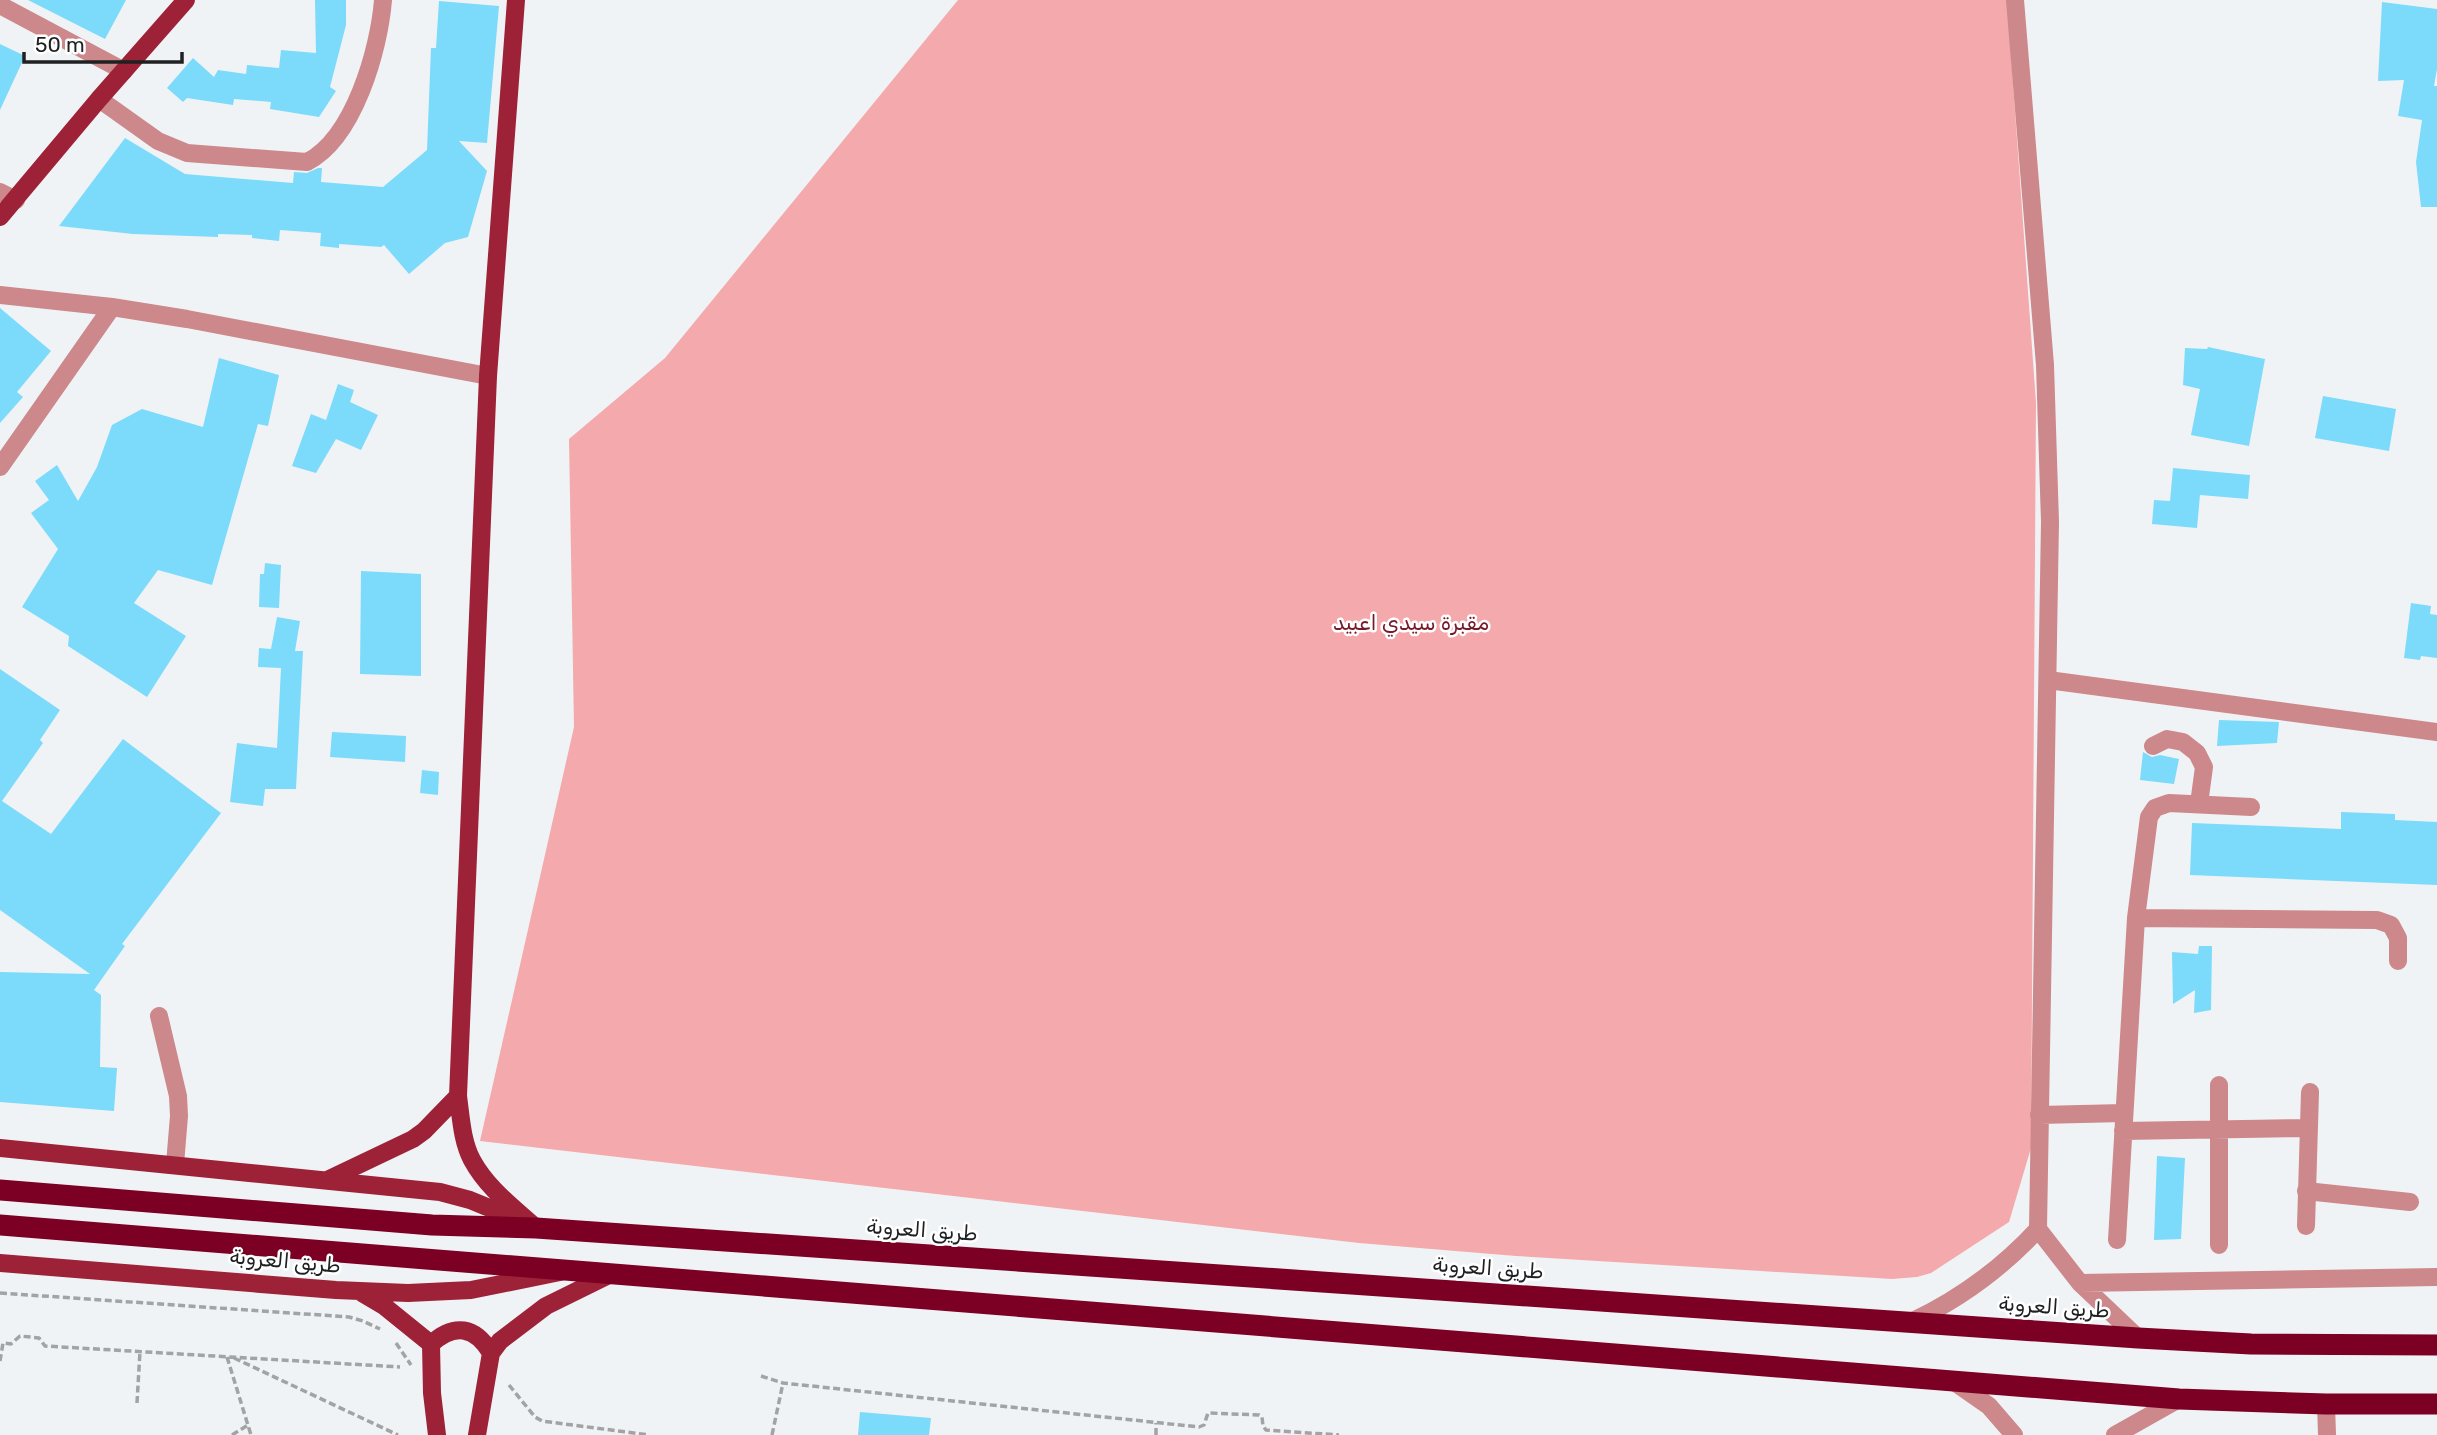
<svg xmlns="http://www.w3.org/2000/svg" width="2437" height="1435" font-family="Rubik,'Noto Sans Arabic',sans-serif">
<rect width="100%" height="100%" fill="#f0f3f5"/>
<path fill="#f4a9ac" d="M958 0H2007L2036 403 2031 1148 2009 1222 1931 1273 1917 1277 1892 1279 1516 1256 1359 1243 480 1141 574 727 569 439 665 358Z"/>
<path fill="#7cdafb" d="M28 0H126L105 39Z
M315 0H346V25L330 87 336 91 319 117 270 109 271 102 234 99 233 105 187 98 183 102 167 88 193 58 214 77 218 70 246 74 247 65 279 68 281 50 316 53Z
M439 1 499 6 487 143 459 141 487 171 468 237 445 243 409 274 384 245 381 247 339 244V248L320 246 321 233 280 230 279 241 252 238V235L218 234V237L133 234 59 226 125 138 185 174 293 183 294 172 307 173 318 168H322L321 182 383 187 427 150 431 48H436Z
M2382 2 2437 9V69L2434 86H2437V207H2421L2416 162 2422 120 2398 116 2404 80 2378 81Z
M0 44 25 56 0 110Z
M0 308 51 351 17 392 23 397 0 423Z
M2208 347 2265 359 2249 446 2191 435 2200 389 2183 385 2185 348 2207 349Z
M219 358 279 375 268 426 258 424 212 585 158 570 134 603 186 636 147 697 68 646 69 636 22 607 58 549 31 513 49 500 35 481 57 465 78 501 97 467 112 425 142 409 203 427Z
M338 384 354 390 350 402 378 415 361 450 336 439 316 473 292 466 311 414 326 420Z
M2323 396 2396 409 2389 451 2315 438Z
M2173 468 2250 475 2248 499 2200 495 2197 528 2152 524 2154 500 2170 501Z
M265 563 281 565 279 608 259 607 260 574H264Z
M361 571 421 574V676L360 674Z
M2411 603 2431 606 2430 614 2437 615V658L2421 656 2420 660 2404 658Z
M277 617 300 621 295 651H303L296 789H265L263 806 230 802 237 743 277 748 281 668 258 667 259 648 271 649Z
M0 669 60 710 40 740 43 743 2 801 51 834 123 739 221 813 122 944 125 946 94 990 101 995 100 1067 117 1068 114 1111 0 1102V972L90 974 0 910Z
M2219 720 2279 722 2277 743 2217 746Z
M332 732 406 736 405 762 330 757Z
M2143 752 2152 757 2160 755 2179 759 2174 784 2140 780Z
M422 770 439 772 438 795 420 793Z
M2341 812 2395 814V820L2437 822V885L2190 875 2192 823 2341 829Z
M2199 946H2212L2211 1010 2194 1013 2195 990 2173 1004 2172 952 2198 954Z
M2157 1156 2185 1158 2181 1239 2154 1240Z
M860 1412 931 1418 929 1435H858Z"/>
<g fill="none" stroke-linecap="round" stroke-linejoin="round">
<path stroke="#a1a3a5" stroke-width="3.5" stroke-dasharray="7 3.5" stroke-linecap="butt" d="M0 1293 349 1317 363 1321 380 1329
M396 1343 411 1365
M227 1357 251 1435
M234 1358 398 1435
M0 1361 3 1343 11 1344 20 1336 39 1338 45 1346 400 1367
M761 1376 783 1383 1199 1427 1204 1425 1208 1413 1259 1415 1262 1417 1263 1426 1266 1430 1339 1435
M509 1385 535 1417 542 1421 649 1435
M137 1403 140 1351
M232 1435 248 1425
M772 1435 783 1383
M1156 1435V1423"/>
<path stroke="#cc888b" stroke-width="18" d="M2015 0 2045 365 2050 522 2038 1229 2080 1283 2138 1338
M0 5 124 71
M99 99 158 141 187 153 307 162C354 138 379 50 383 0
M0 192 16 200
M0 295 112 307 187 319 488 376
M0 467 112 307
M2048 680 2437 732
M2153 746 2167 739 2183 742 2197 753 2204 767 2199 804
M2136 918 2377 920 2391 925 2398 938V961
M159 1016 178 1096 179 1116 175 1164
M2219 1085V1245
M2039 1115 2124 1113
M2123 1131 2309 1128
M2306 1191 2410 1202
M2306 1226 2310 1092
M2117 1240 2136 918 2149 817 2155 808 2169 803 2251 807
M2080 1283 2437 1277
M1911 1322C1960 1299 2001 1269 2038 1229
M1956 1383 1989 1406 2014 1435
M2326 1404 2327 1435
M2115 1435 2179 1399"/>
<path stroke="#9d2238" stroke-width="18" d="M516 0 488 376 458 1096C461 1118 462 1141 472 1160 487 1188 513 1207 536 1228
M0 217 99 99 186 0
M0 1148 440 1192 470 1200 523 1222
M327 1180 413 1139 424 1131 458 1096
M0 1263 336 1290 408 1293 471 1290 560 1272
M362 1293 384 1306 431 1344 432 1393 437 1435
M431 1344C454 1323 475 1326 491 1353
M477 1435 491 1353 500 1341 546 1306 609 1275"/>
<path stroke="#7c0023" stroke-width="21" d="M0 1190 432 1225 536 1228 2138 1338 2251 1344 2437 1345
M0 1225 2179 1399 2326 1404H2437"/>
</g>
<g text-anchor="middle" stroke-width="5" stroke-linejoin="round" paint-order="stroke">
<g font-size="21" fill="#751a29" stroke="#fff">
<text x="1411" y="630">مقبرة سيدي اعبيد</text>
</g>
<g font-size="21" fill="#1f2021" stroke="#fff">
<text transform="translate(922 1230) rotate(4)" y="7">طريق العروبة</text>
<text transform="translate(285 1261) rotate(5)" y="7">طريق العروبة</text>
<text transform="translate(1488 1268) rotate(4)" y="7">طريق العروبة</text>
<text transform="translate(2054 1307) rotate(4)" y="7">طريق العروبة</text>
</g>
</g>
<path d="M24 52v10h158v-10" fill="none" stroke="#1f2021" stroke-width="3.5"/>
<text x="35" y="52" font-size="21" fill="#1f2021" stroke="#ffffff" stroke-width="5" paint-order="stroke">50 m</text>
</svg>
